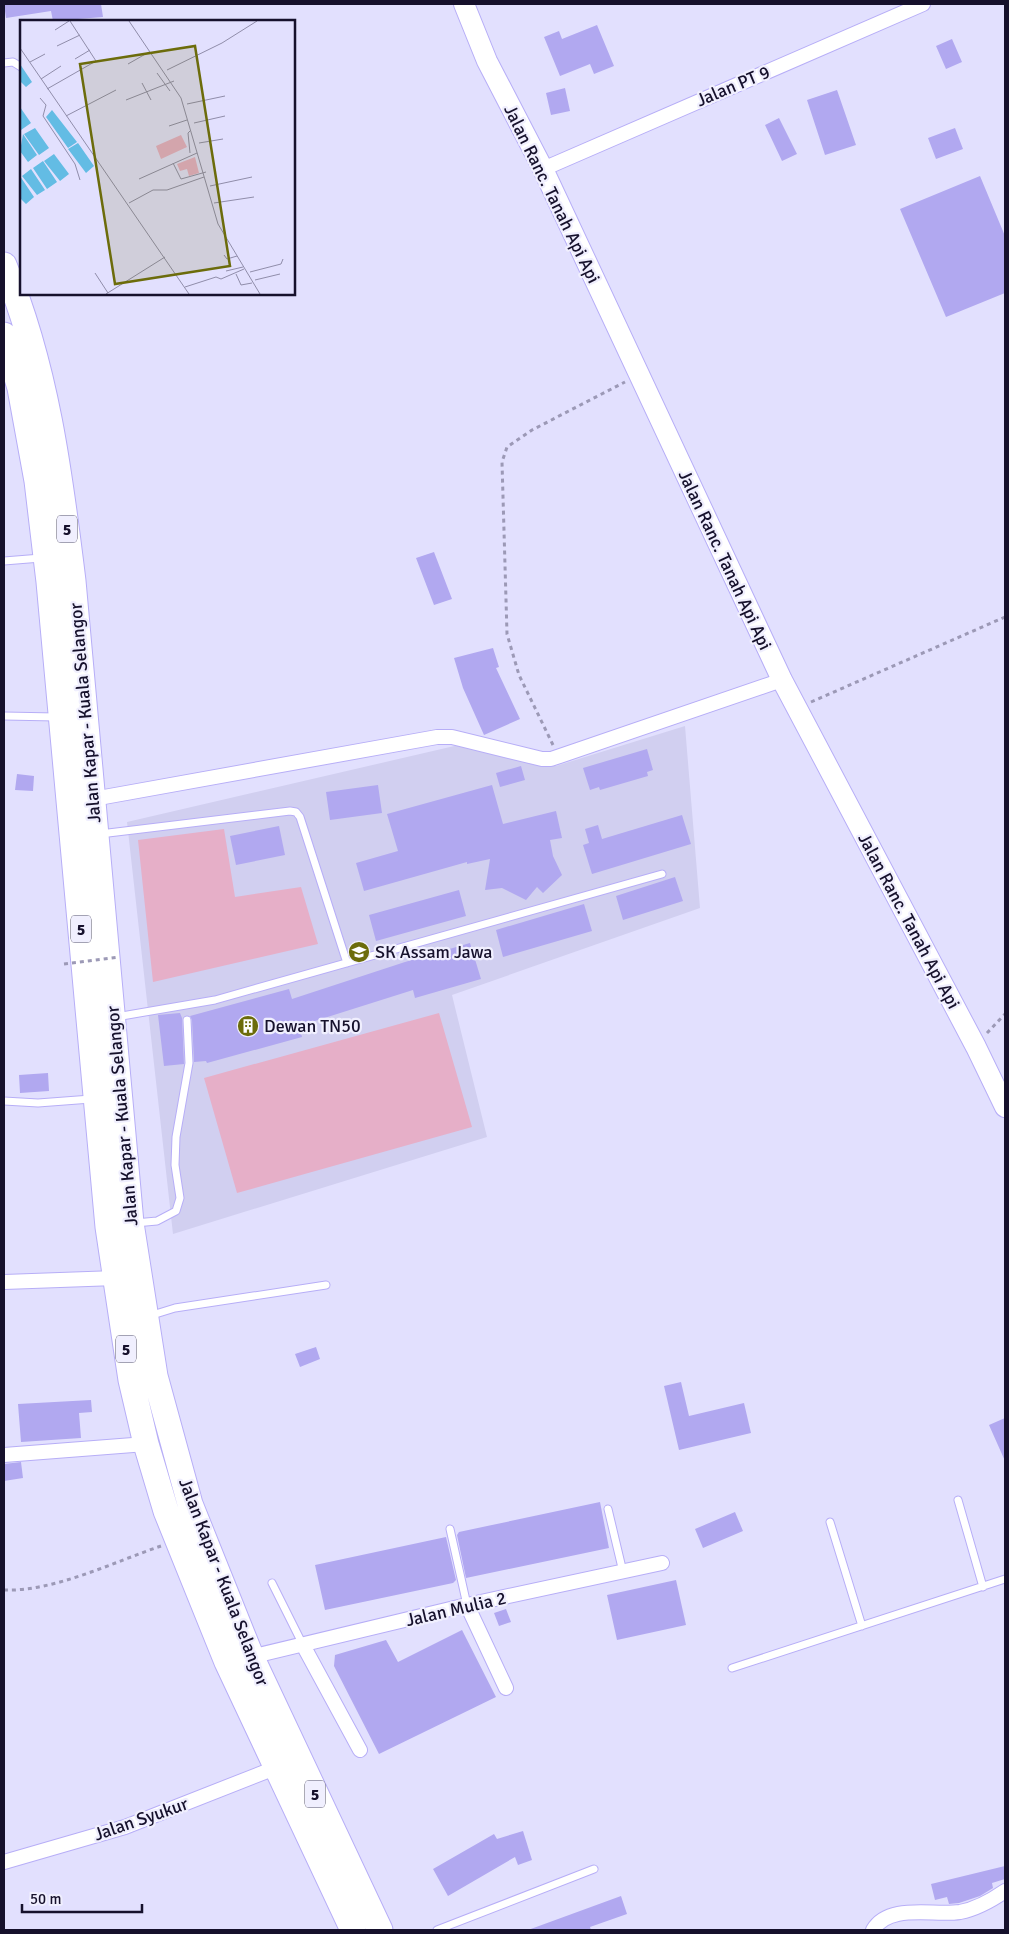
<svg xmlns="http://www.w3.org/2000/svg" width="1009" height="1934" font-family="Signika,sans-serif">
<rect width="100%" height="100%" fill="#e2e0fe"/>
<path fill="#d1cff0" d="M685 726 700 908 452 995 487 1137 173 1234 127 822 463 744 556 766Z"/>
<path fill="#e6afc8" d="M224 829 235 897 301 887 318 944 153 982 138 840Z
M439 1013 472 1127 237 1193 204 1078Z"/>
<path fill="#b1a8f0" d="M4 4H101L103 17 53 21 51 11 6 18Z
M597 25 614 66 594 74 590 64 560 76 544 37 559 31 562 39Z
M952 39 962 62 946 69 936 46Z
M565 88 570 111 551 115 546 93Z
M837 90 856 145 825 155 807 100Z
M779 118 797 154 782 161 765 125Z
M955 128 963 149 936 159 928 138Z
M980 176 1005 236V293L946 317 900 209Z
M434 552 452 599 434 605 416 558Z
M493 648 499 667 496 668 520 719 484 735 463 688 454 658Z
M647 749 653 770 647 772 648 776 600 790 599 787 590 790 583 768Z
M521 766 525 780 500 787 496 773Z
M17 774 34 776 33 791 15 790Z
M378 785 382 813 330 820 326 792Z
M492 785 503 824 556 811 562 838 550 840 553 856 562 875 543 893 537 887 526 900 502 888 485 890 490 859 467 864V862L364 891 356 863 398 851 387 814Z
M682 815 691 844 592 874 583 845 589 843 585 829 598 825 602 839Z
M279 826 285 855 236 865 230 836Z
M675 877 683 901 623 920 616 896Z
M459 890 466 916 376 941 369 915Z
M584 904 592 931 503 957 496 930Z
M470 943 481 979 415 998 413 990 299 1026 302 1037 207 1063 206 1061 194 1062 192 1020 190 1016 289 989 292 999 405 962Z
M180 1013 182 1018 184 1064 164 1066 158 1015Z
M48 1073 49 1091 20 1093 19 1075Z
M316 1347 320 1359 300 1367 295 1354Z
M681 1382 689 1416 744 1403 751 1433 679 1450 664 1386Z
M91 1400 92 1412 79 1413 81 1438 21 1442 18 1404Z
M1005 1418V1461L989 1425Z
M21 1462 23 1478 4 1481V1464Z
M600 1502 609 1548 466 1578 457 1535 459 1532Z
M735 1512 743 1531 703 1548 695 1529Z
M446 1537 456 1580 453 1583 325 1610 315 1565Z
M676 1580 686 1625 617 1640 607 1595Z
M506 1609 511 1622 499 1626 494 1613Z
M462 1630 496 1697 379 1754 334 1666 335 1655 386 1640 398 1662Z
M523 1831 532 1860 518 1865 515 1857 448 1896 433 1869 494 1834 497 1839Z
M1005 1866V1879L992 1883 993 1888 980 1896 959 1903 949 1904 947 1897 935 1900 931 1884Z
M621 1896 627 1914 590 1927 591 1930H528Z"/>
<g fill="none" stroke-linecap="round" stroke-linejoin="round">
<g stroke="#b7aef7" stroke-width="9">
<path id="lane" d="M4 63 13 62 21 67
M4 561 41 558
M4 716 56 717
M100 834 290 811 296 812 300 817 347 963
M116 1017 215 1000 662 874
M4 1101 38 1103 91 1099
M135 1223 157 1221 176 1211 180 1198 175 1165 176 1137 189 1063 187 1020
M149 1316 175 1308 326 1285
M958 1500 983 1587
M608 1509 623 1572
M830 1522 862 1626
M450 1529 467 1605
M272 1583 303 1645
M732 1668 1005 1579
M437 1930 594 1869"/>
</g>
<g stroke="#b7aef7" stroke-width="16">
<path id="street" d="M543 169 923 4
M93 799 437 737H452L542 759H551L782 680
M4 1282 116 1278
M4 1455 146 1444
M467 1605 506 1688
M303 1645 360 1750
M246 1658 467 1605 662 1563
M4 1862 125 1827 275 1768
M873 1930C889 1903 933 1916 960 1912 976 1909 992 1900 1005 1891"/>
</g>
<g stroke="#b7aef7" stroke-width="22">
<path id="secondary" d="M464 4 487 61 543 169 782 680 976 1047 1005 1107"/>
</g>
<g stroke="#b7aef7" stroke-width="27">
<path id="highway" d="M4 265C46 365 60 474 73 581L131 1223 155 1376 190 1504 251 1656 380 1930
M4 335 20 388 37 481 49 582 108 1227 131 1380 146 1444 166 1511 227 1662 353 1930"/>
</g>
<path stroke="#9c99b6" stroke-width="3" stroke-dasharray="4 4" stroke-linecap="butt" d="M811 702 1005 617
M553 745 519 675 507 634 502 462 507 447 532 430 625 382
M987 1033 1005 1014
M4 1590C53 1592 114 1562 161 1546"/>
<use href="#lane" stroke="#fff" stroke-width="7"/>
<use href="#street" stroke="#fff" stroke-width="14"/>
<use href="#secondary" stroke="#fff" stroke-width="20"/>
<use href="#highway" stroke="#fff" stroke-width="25"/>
<path stroke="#9c99b6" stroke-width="3" stroke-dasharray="4 4" stroke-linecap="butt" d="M64 964 119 957"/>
</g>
<defs>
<g id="school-disc" transform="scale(1.125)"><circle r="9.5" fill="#6c6c0b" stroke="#f0effe"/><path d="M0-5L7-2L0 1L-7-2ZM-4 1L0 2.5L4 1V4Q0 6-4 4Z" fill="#fff"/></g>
<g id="building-disc" transform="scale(1.125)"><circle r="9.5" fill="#6c6c0b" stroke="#f0effe"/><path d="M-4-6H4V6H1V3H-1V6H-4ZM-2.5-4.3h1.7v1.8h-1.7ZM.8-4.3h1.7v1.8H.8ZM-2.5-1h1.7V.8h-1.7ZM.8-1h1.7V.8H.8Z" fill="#fff"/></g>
</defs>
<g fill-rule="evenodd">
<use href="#school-disc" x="359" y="952"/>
<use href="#building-disc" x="248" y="1026"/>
</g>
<g text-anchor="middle" stroke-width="4.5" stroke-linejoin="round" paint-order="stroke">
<g fill="#f0effe" stroke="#57546b" stroke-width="1">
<rect x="57" y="515.5" width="20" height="27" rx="4"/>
<rect x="71" y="915.5" width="20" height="27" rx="4"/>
<rect x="116" y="1335.5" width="20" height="27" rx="4"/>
<rect x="305" y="1780.5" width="20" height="27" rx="4"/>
</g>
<g font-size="16" font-weight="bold" fill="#16112c">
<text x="67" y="535">5</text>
<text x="81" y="935">5</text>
<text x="126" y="1355">5</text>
<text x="315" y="1800">5</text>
</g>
<g font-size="18" fill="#16112c" stroke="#f0effe">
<text transform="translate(733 86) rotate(-23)" y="6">Jalan PT 9</text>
<text transform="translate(552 194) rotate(64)" y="6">Jalan Ranc. Tanah Api Api</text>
<text transform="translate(725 560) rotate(65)" y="6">Jalan Ranc. Tanah Api Api</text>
<text transform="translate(85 713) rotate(-95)" y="6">Jalan Kapar - Kuala Selangor</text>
<text transform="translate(909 921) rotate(62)" y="6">Jalan Ranc. Tanah Api Api</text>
<text transform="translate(122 1116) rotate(-95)" y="6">Jalan Kapar - Kuala Selangor</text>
<text transform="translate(224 1582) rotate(69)" y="6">Jalan Kapar - Kuala Selangor</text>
<text transform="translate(456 1609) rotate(-13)" y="6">Jalan Mulia 2</text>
<text transform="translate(141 1819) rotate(-19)" y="6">Jalan Syukur</text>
</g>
<g font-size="18" fill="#16112c" stroke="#f0effe" text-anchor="start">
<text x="375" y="958">SK Assam Jawa</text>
<text x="264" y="1032">Dewan TN50</text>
</g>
</g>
<g transform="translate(20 20)">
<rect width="275" height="275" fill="#e2e0fe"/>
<path d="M161 115 167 127 141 139 136 126ZM175 137 179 153 169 156 167 149 160 151 157 144Z" fill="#e6afc8"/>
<path d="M0 44 12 62 6 67 0 61ZM0 87 11 103 1 110 0 109ZM32 90 57 122 48 128 26 97ZM15 108 29 128 19 135 4 114ZM3 114 17 135 8 142 0 131ZM58 123 74 146 66 153 48 129ZM34 134 49 154 40 161 24 141ZM23 141 37 162 27 169 13 148ZM11 149 25 170 17 175 2 156ZM0 156 14 177 6 184 0 178Z" fill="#63bce4"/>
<path fill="none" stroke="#908daa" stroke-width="1" d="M109 1 161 78 198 204 240 274M35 10 49 1M37 26 60 15M0 28 169 274M55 39 70 30M10 42 25 34M108 44 129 32M147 50 202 23 237 1M137 53 150 71M21 59 41 46M122 63 131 80M27 69 76 41 50 1M20 78 26 85 23 96 55 144 60 160M106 80 154 61M167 84 205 76M46 96 96 70M174 103 205 96M149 106 167 100M179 123 203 119M170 133 168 113 171 110M153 143 161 159 186 152M119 159 177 133M190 166 232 157M109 183 133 170H147L184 157M194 183 234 177M204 235 207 239 217 236M206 251 223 247M230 252 261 244 263 239M75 253 88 273M216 254 221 265 232 263M235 260 260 254M165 267 196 257 201 259 224 249M86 274 145 237"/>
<path fill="#6c6c0b" fill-opacity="0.15" stroke="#6c6c0b" stroke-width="2.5" d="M175 26 210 246 95 264 60 44Z"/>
<rect width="275" height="275" fill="none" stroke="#16112c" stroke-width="2.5"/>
</g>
<rect width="1009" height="1934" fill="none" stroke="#16112c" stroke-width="10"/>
<path d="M22 1904v8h120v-8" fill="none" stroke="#16112c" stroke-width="2.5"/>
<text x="30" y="1904" font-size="15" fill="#16112c" stroke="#f0effe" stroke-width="4" paint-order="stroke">50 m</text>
</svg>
